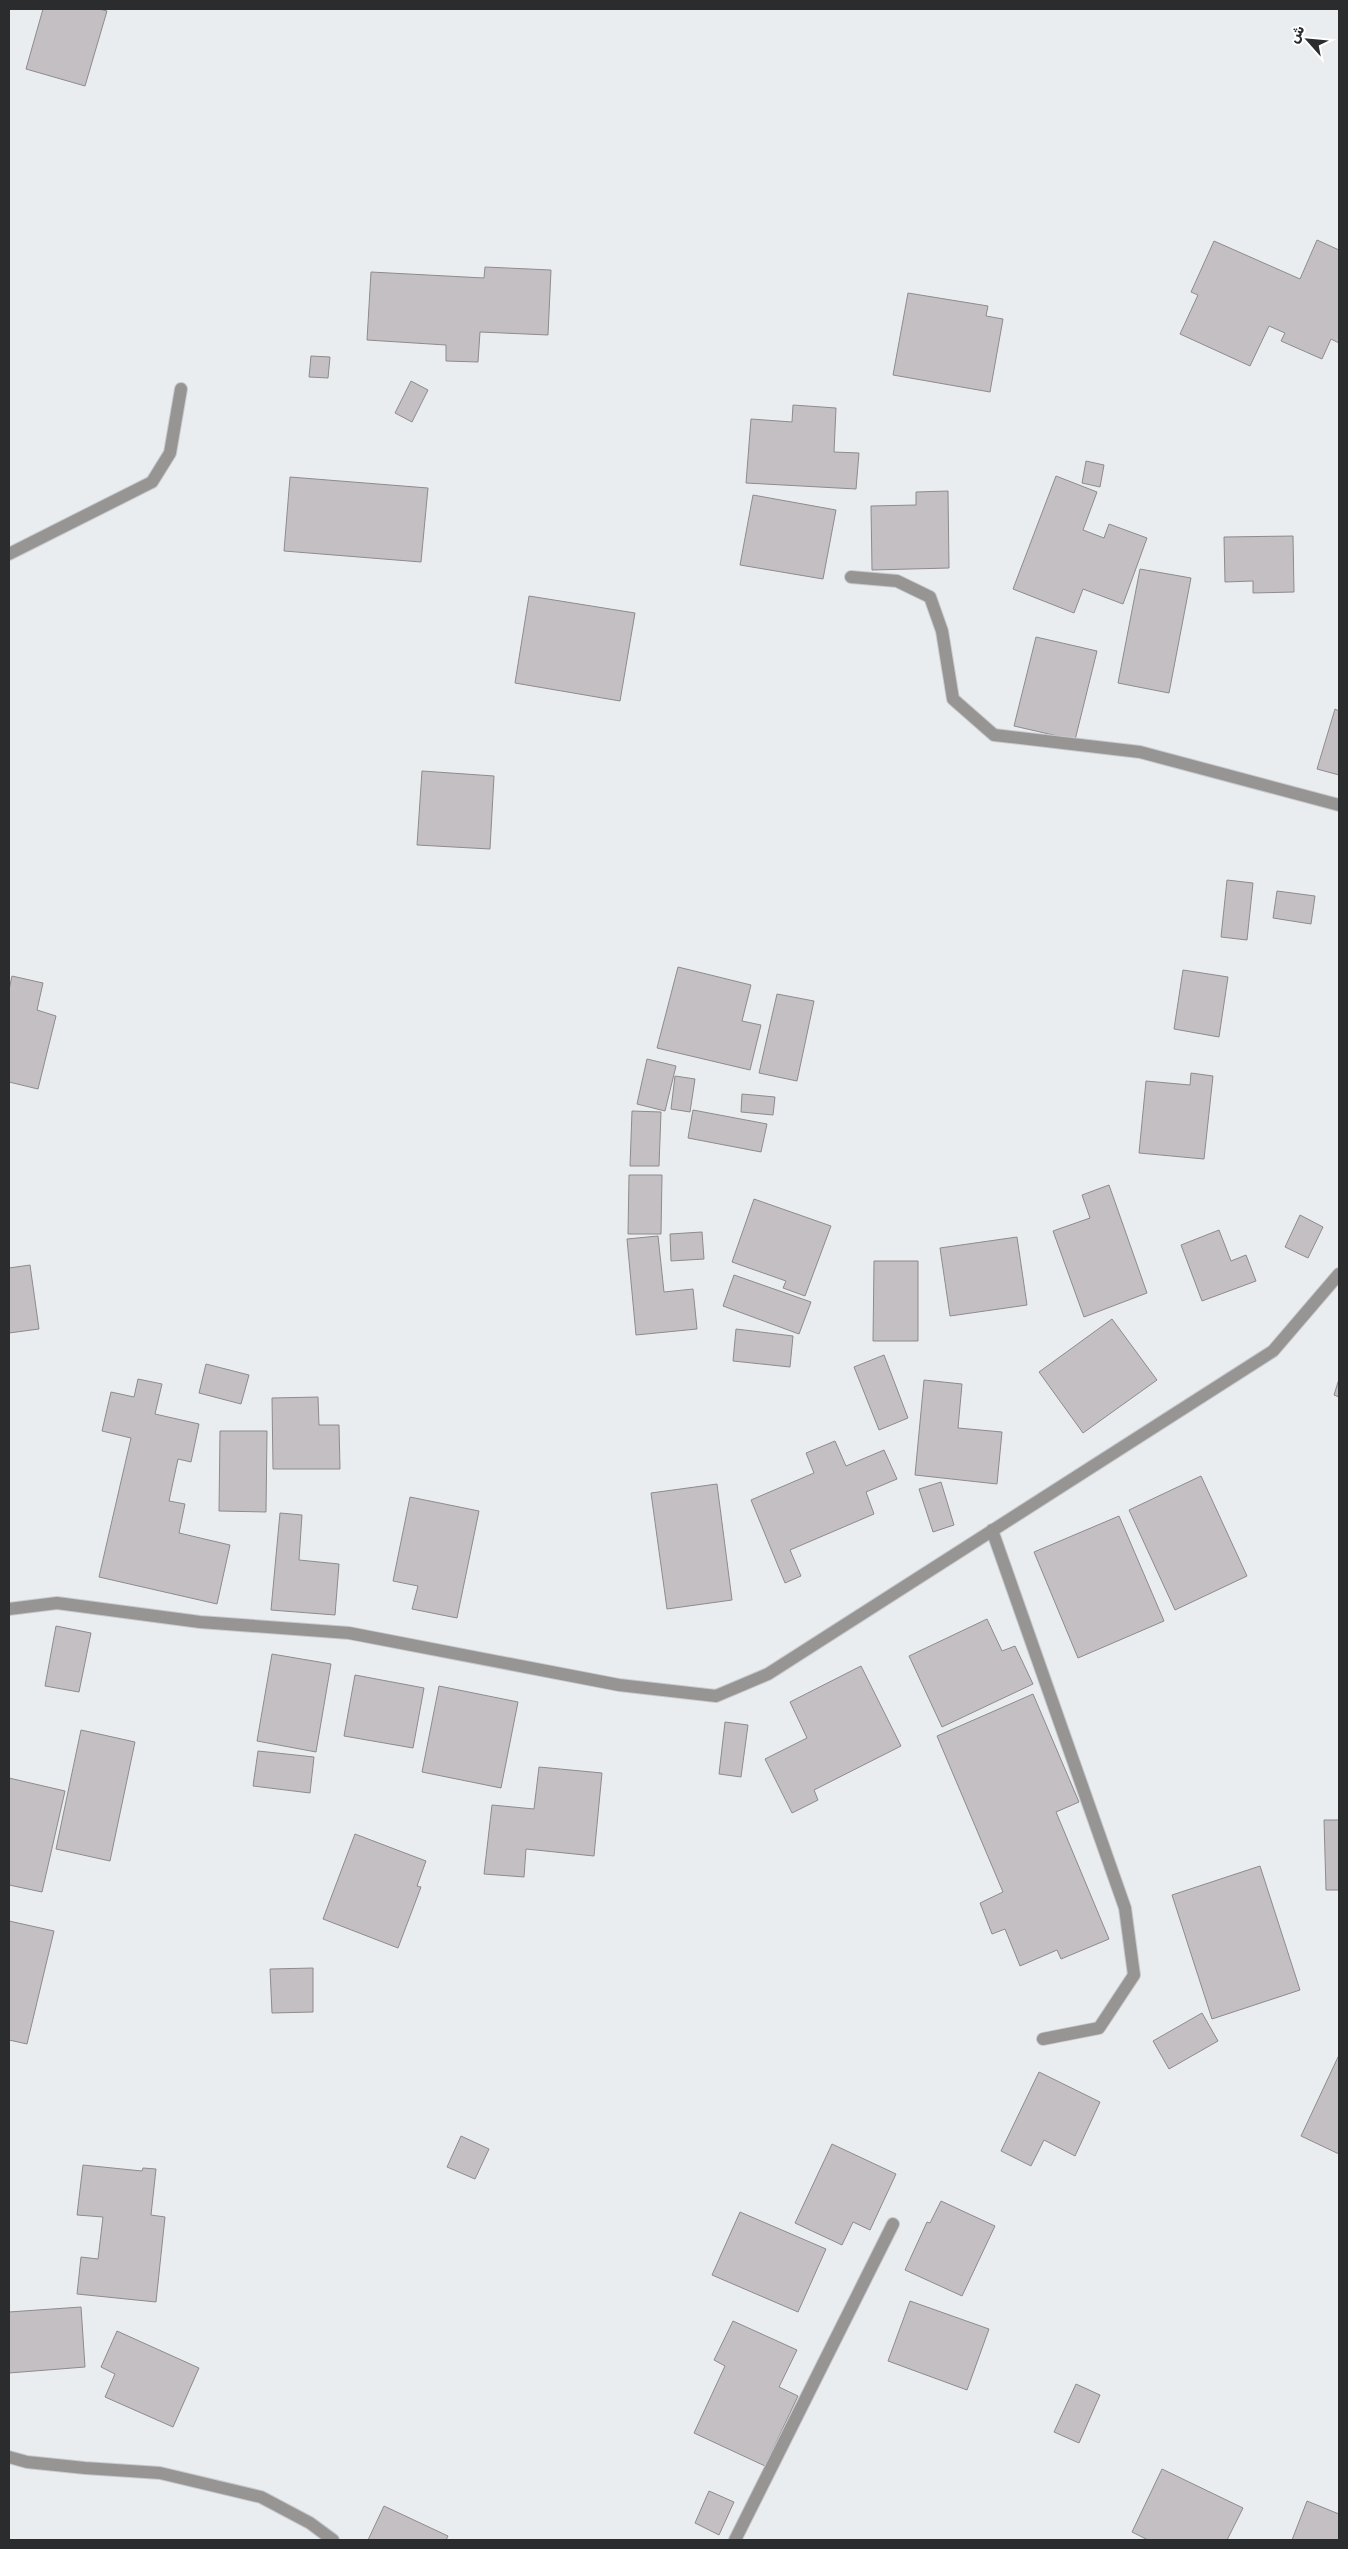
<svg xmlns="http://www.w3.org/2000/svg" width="1348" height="2549" font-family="Rubik,'Noto Naskh Arabic',sans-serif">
<rect width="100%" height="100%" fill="#eaedf0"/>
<path fill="#c3bfc2" stroke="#8e8b8d" d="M43 9H99L107 11 85 86 26 69Z
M1317 240 1339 250V343L1331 339 1322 359 1281 341 1285 333 1269 326 1250 366 1180 334 1198 295 1191 292 1214 241 1300 279Z
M485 267 551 270 548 335 480 332 478 362 446 361V345L367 340 371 272 484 278Z
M908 293 988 306 986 316 1003 319 990 392 893 375Z
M311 356 330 357 328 378 309 377Z
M411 381 428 390 412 422 395 413Z
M793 405 836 408 834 452 859 453 856 489 746 483 751 419 792 422Z
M1086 461 1104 465 1100 487 1082 483Z
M1056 476 1097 492 1083 530 1104 538 1109 524 1147 538 1123 604 1083 589 1074 613 1013 589Z
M290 477 428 488 421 562 284 551Z
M948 491 949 568 872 570 871 506 916 505V492Z
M753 495 836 510 823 579 740 565Z
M1293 536 1294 592 1253 593V581L1225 582 1224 537Z
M1140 569 1191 578 1169 693 1118 683Z
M529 596 635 613 620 701 515 683Z
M1036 637 1097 651 1075 740 1014 726Z
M1335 709 1339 711V775L1317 769Z
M422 771 494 776 490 849 417 845Z
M1227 880 1253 883 1247 940 1221 937Z
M1277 891 1315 896 1311 924 1273 918Z
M678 967 751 985 742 1021 761 1025 750 1070 657 1048Z
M1183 970 1228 977 1219 1037 1174 1029Z
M12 976 43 983 37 1010 56 1016 38 1089 9 1082V990Z
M777 994 814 1001 797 1081 759 1073Z
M647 1059 676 1066 665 1111 637 1104Z
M1191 1073 1213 1076 1204 1159 1139 1153 1146 1081 1190 1085Z
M675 1076 695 1079 690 1112 671 1109Z
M742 1094 775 1097 773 1115 741 1112Z
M693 1110 767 1124 761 1152 688 1138Z
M632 1111 661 1112 659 1166H630Z
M629 1175H662L661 1234H628Z
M1109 1185 1147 1293 1084 1317 1053 1231 1090 1218 1082 1195Z
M754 1199 831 1226 805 1296 783 1288 786 1281 732 1262Z
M1300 1215 1323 1227 1308 1258 1285 1247Z
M1219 1230 1231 1261 1246 1255 1256 1281 1202 1301 1181 1245Z
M702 1232 704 1259 671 1261 670 1234Z
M658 1236 664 1292 693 1289 697 1329 636 1335 627 1239Z
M1017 1237 1027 1305 950 1316 940 1248Z
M874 1261H918V1341H873Z
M30 1265 39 1329 9 1333V1268Z
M734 1275 811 1302 799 1334 723 1306Z
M1112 1319 1157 1380 1083 1433 1039 1372Z
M736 1329 793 1336 790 1367 733 1361Z
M884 1355 908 1418 879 1430 854 1367Z
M206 1364 249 1375 241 1404 199 1393Z
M138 1379 162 1384 155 1414 199 1424 191 1462 178 1459 169 1501 185 1504 179 1533 230 1545 217 1604 99 1577 131 1438 102 1431 111 1392 134 1397Z
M1339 1379V1397L1334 1395Z
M924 1380 962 1384 958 1428 1002 1432 997 1484 915 1475Z
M318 1397 319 1425H339L340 1469H273L272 1398Z
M220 1431H267L266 1512 219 1511Z
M835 1441 846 1466 884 1450 897 1479 866 1492 874 1514 790 1550 801 1576 785 1583 751 1500 814 1473 806 1453Z
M1201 1476 1247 1576 1175 1610 1129 1510Z
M941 1482 954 1525 933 1532 919 1489Z
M717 1484 732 1600 667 1609 651 1493Z
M410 1497 479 1511 457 1618 412 1609 418 1586 393 1581Z
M280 1513 302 1515 299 1560 339 1564 335 1615 271 1610Z
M1119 1516 1164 1621 1078 1658 1034 1552Z
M987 1619 1002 1651 1015 1646 1033 1684 942 1727 909 1656Z
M56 1626 91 1633 79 1692 45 1686Z
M272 1654 331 1664 316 1752 257 1741Z
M861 1666 901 1746 814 1790 818 1800 792 1813 765 1759 807 1738 790 1702Z
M355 1675 424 1688 413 1748 344 1736Z
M439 1686 518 1702 501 1788 422 1772Z
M1033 1694 1079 1802 1056 1812 1109 1939 1061 1959 1057 1950 1020 1966 1005 1929 992 1934 980 1903 1003 1892 937 1736Z
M725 1722 748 1725 741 1777 719 1774Z
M81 1730 135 1742 110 1861 56 1849Z
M258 1751 314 1757 310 1793 253 1786Z
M539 1767 602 1773 594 1856 526 1849 524 1877 484 1874 492 1805 534 1809Z
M9 1778 65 1791 42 1892 9 1885Z
M1324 1820H1339V1890H1326Z
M355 1834 426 1861 417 1886 421 1887 398 1948 323 1919Z
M1260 1866 1300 1990 1212 2019 1172 1895Z
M9 1921 54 1931 27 2044 9 2040Z
M313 1968V2012L272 2013 270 1969Z
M1202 2013 1218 2041 1169 2069 1153 2041Z
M1339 2055V2154L1301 2136Z
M1039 2072 1100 2102 1075 2156 1044 2140 1031 2166 1001 2151Z
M461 2136 489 2149 475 2179 447 2167Z
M832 2144 896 2174 870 2230 853 2222 842 2245 795 2223Z
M83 2165 142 2171 143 2168 156 2169 151 2215 165 2217 156 2302 77 2294 81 2257 98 2259 103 2217 77 2215Z
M941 2201 995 2226 962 2296 905 2270 927 2222 930 2223Z
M740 2212 826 2249 798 2312 712 2275Z
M910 2301 989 2329 967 2390 888 2361Z
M81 2307 85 2367 9 2373V2312Z
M733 2321 797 2350 779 2387 798 2396 765 2466 694 2433 725 2366 714 2360Z
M117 2331 199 2368 173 2427 105 2397 115 2374 101 2367Z
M1076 2384 1100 2395 1079 2443 1054 2432Z
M1162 2469 1243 2508 1227 2540H1148L1132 2532Z
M709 2491 734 2502 719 2535 695 2523Z
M1307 2501 1339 2514V2540H1292Z
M384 2506 448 2536 446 2540H368Z"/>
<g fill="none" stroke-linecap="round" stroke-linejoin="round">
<g stroke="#c8cacd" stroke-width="14">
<path id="minor" d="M9 554 152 482 170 453 181 389
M851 577 897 581 930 597 942 631 953 699 994 735 1140 752 1339 805
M992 1530 1125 1908 1134 1975 1099 2028 1043 2039
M9 1609 57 1603 200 1622 349 1633 619 1685 716 1696 768 1674 1273 1351 1339 1274
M9 2457 27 2462 85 2468 160 2473 261 2497 310 2523 333 2540
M735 2540 893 2224"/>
</g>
<use href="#minor" stroke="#979594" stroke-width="12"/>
</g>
<rect width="1348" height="2549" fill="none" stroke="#2b2c2d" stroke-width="20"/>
<g transform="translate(1308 40) rotate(297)" stroke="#ffffff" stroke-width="4" paint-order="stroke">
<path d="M0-4L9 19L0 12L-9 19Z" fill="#2b2c2d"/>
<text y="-8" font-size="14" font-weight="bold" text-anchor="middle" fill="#2b2c2d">ش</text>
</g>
</svg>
